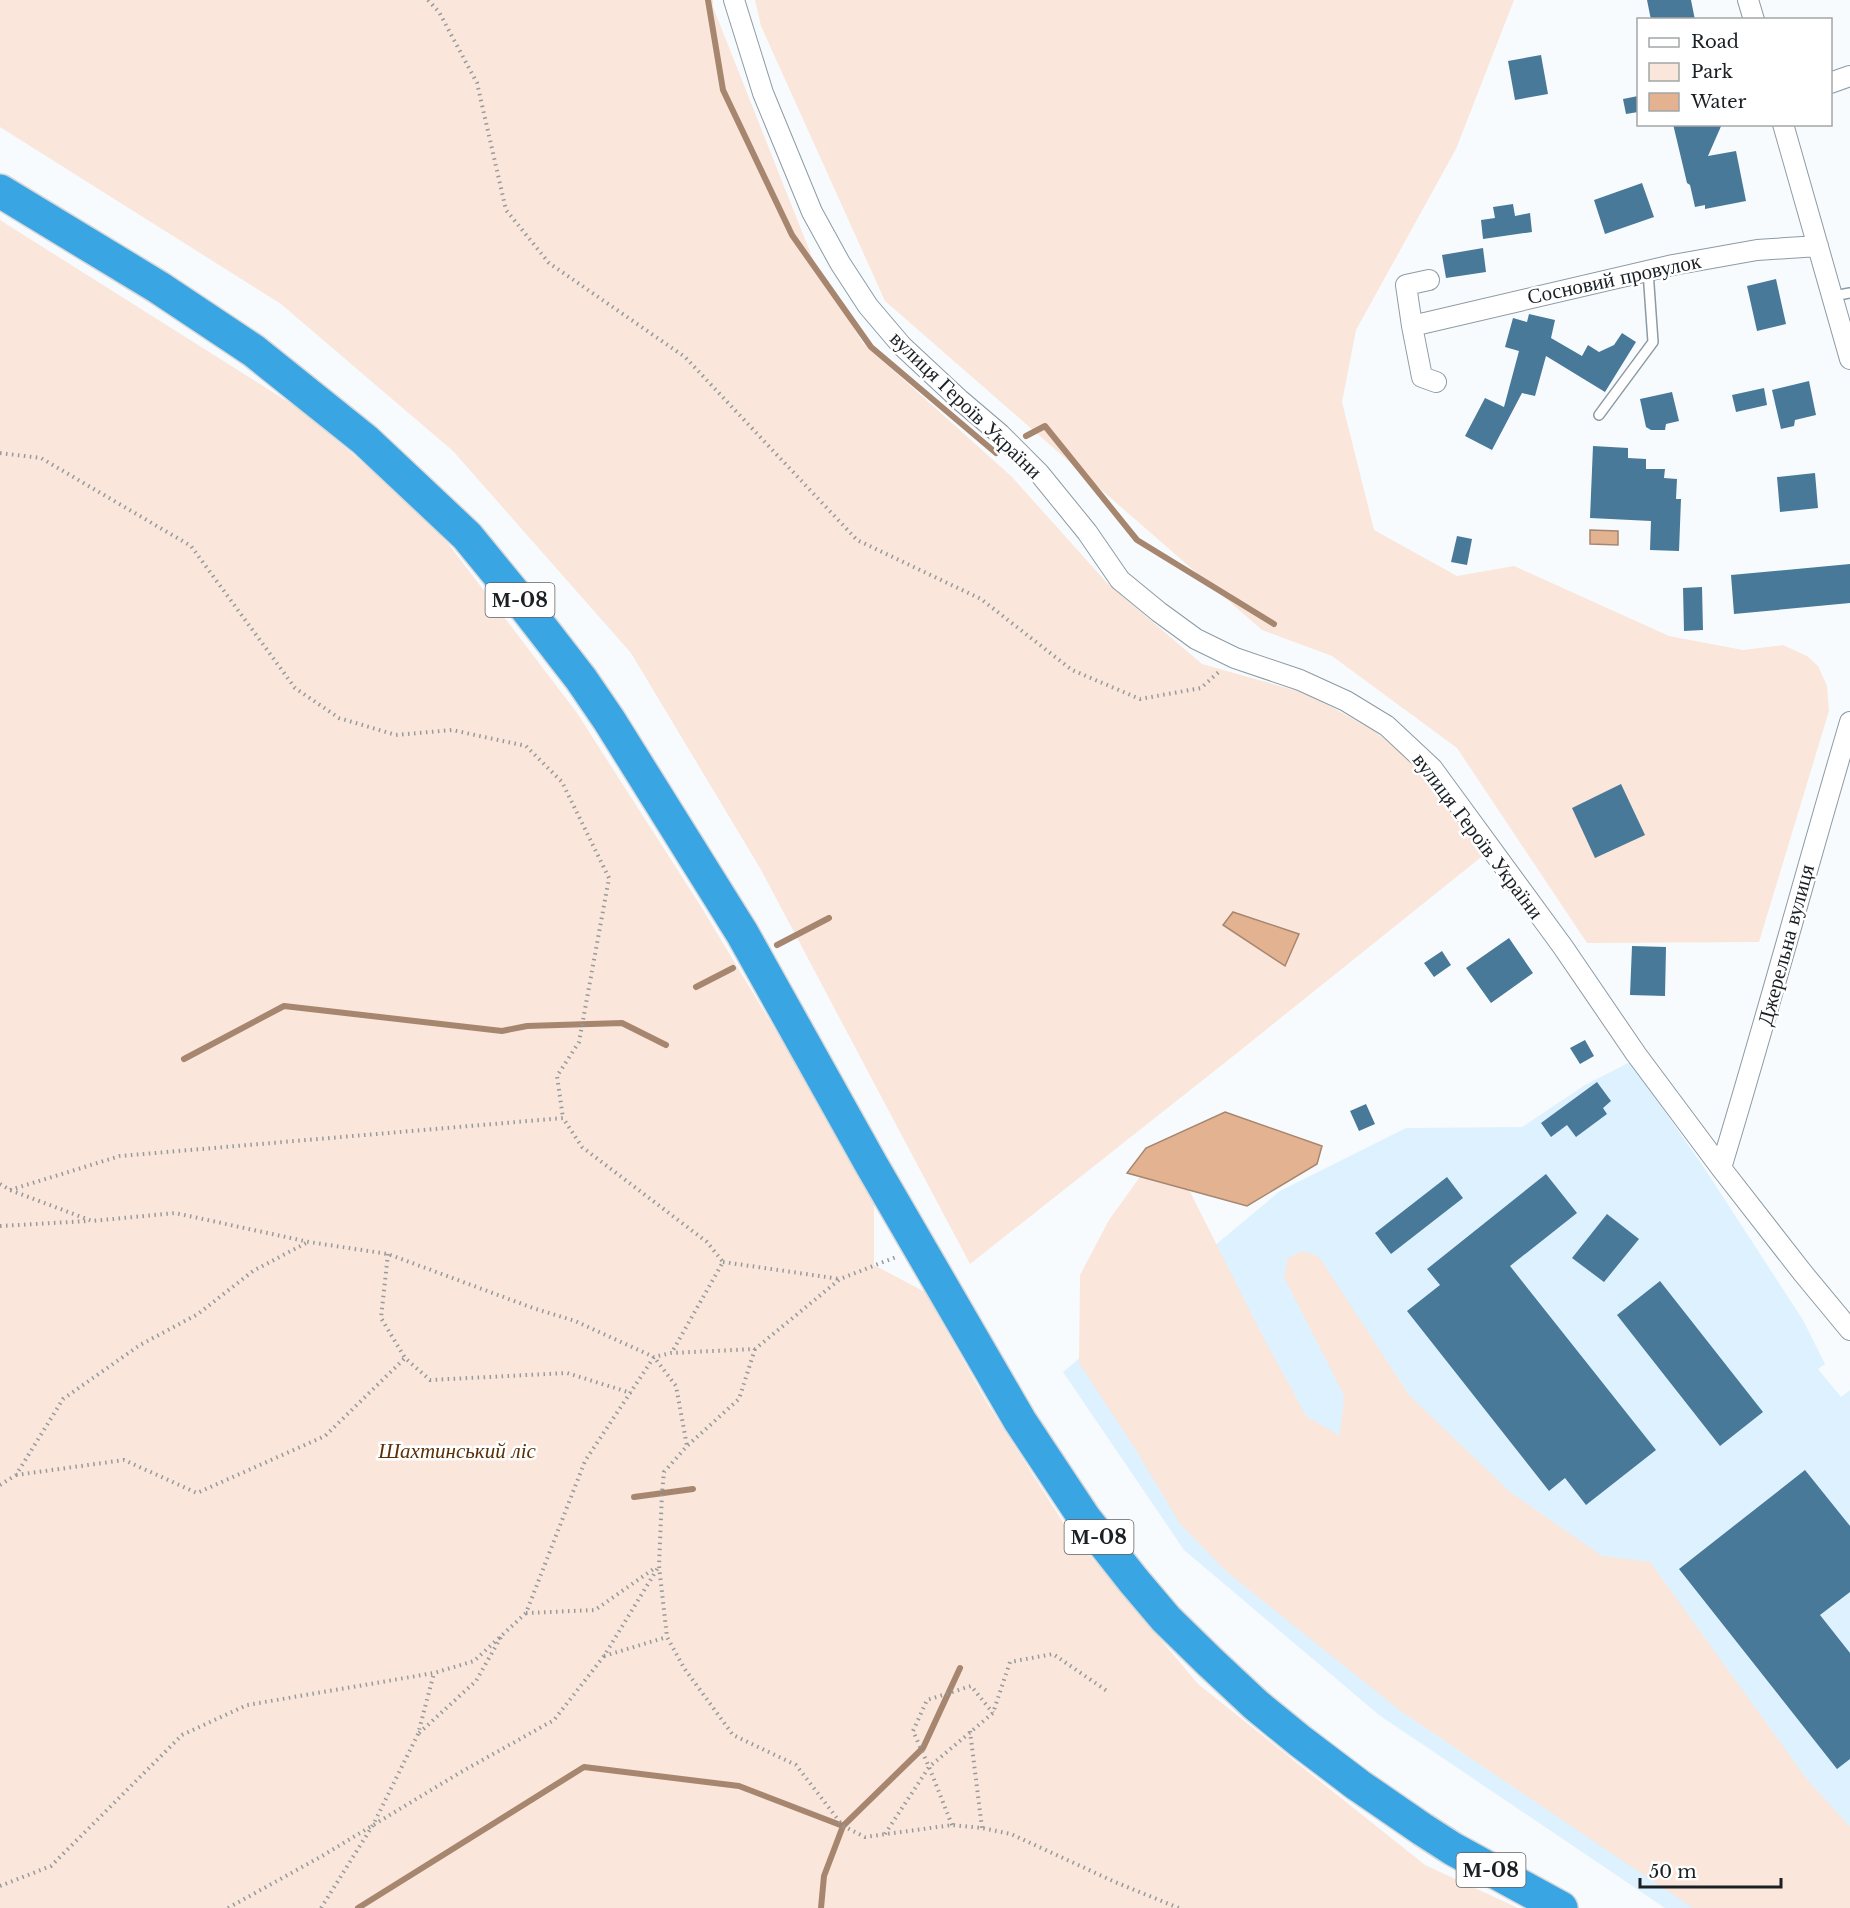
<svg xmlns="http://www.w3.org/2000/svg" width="1850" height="1908" font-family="'Libre Baskerville',serif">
<rect width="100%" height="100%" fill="#f8fbfd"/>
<path fill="#def1fe" d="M1630 1062 1703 1166 1803 1320 1825 1364 1818 1369 1841 1397 1850 1390V1908H1665L1379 1715 1184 1550 1063 1372 1280 1191 1406 1128 1522 1127 1585 1085Z"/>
<path fill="#fae6da" d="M0 0H713V7L816 267 863 343 1012 477 1107 583 1202 664 1308 694 1373 730 1427 773 1485 854 1232 1057 970 1264 760 868 631 653 453 451 281 304 0 127Z
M755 0H1514L1456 149 1356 330 1342 402 1374 530 1457 576 1514 566 1669 636 1743 650 1783 645 1807 656 1818 666 1827 686 1829 711 1759 942 1587 943 1457 748 1332 656 1262 630 885 301 761 26Z
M0 220 301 410 431 521 577 713 700 905 874 1194V1265L925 1292 986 1401 1066 1527 1198 1684 1425 1865 1518 1908H0Z
M1165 1142 1261 1333 1306 1416 1340 1436 1344 1395 1284 1277 1288 1258 1302 1251 1319 1257 1409 1395 1510 1492 1602 1556 1650 1562 1806 1778 1850 1827V1908H1693L1402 1712 1227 1572 1181 1525 1136 1450 1079 1363 1080 1275 1109 1220Z"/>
<path fill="#e3b290" stroke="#a78670" stroke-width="1.5" d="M1590 530 1618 531V545L1590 544Z
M1233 912 1299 934 1285 966 1223 925Z
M1225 1112 1322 1146 1317 1164 1247 1206 1127 1173 1146 1148Z"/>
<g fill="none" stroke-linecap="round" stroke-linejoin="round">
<path stroke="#a78670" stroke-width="6" d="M708 0 723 90 792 235 871 347 996 453
M1026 436 1045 426 1137 540 1274 624
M777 945 829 918
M696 987 733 968
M184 1059 284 1006 502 1031 527 1026 622 1023 666 1045
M634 1497 693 1489
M358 1908 584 1767 739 1786 843 1826
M821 1908 824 1876 843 1826 923 1748 960 1668"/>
</g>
<path fill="#487999" d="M1647 0H1691L1695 20H1651Z
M1541 55 1548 94 1515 100 1508 61Z
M1638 96V112L1626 114 1623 99Z
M1673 124H1722L1708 156 1736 151 1746 201 1705 209V205L1695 207 1690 185 1687 183Z
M1642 183 1654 217 1605 234 1594 200Z
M1513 204 1515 216 1530 213 1532 232 1483 239 1481 220 1495 218 1493 207Z
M1483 248 1486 272 1446 278 1442 255Z
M1776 279 1786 324 1757 331 1747 286Z
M1529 314 1555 320 1551 338 1582 356 1588 345 1599 352 1614 345 1622 333 1636 342 1605 392 1546 356 1535 396 1522 393 1492 450 1465 436 1485 398 1504 407 1519 351 1505 347 1513 318 1527 322Z
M1809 381 1816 415 1795 420 1794 426 1781 429 1772 390Z
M1764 388 1767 405 1736 412 1732 395Z
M1672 392 1679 421 1666 424 1665 430H1651L1646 427 1640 399Z
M1593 446 1628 448V458L1646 459V469H1665L1664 478 1677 479 1676 499H1681L1679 551 1650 550 1651 521 1590 518Z
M1815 473 1818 508 1780 512 1777 477Z
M1457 536 1472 539 1467 565 1451 562Z
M1850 564V603L1734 614 1731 575Z
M1702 587 1703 630 1684 631 1683 588Z
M1621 784 1645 835 1595 858 1572 808Z
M1509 938 1533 973 1491 1003 1466 968Z
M1632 946 1666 947 1665 996 1630 995Z
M1442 951 1451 965 1434 977 1424 963Z
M1585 1040 1594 1056 1580 1064 1570 1048Z
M1597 1082 1611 1101 1603 1108 1607 1114 1576 1137 1567 1125 1551 1137 1541 1123Z
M1366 1104 1375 1124 1359 1131 1350 1111Z
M1546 1174 1577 1213 1510 1266 1656 1450 1586 1505 1565 1478 1549 1491 1407 1311 1440 1285 1427 1269Z
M1447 1177 1463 1198 1391 1254 1375 1233Z
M1607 1214 1639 1239 1604 1282 1572 1258Z
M1660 1281 1763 1412 1720 1446 1617 1315Z
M1805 1470 1850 1526V1592L1820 1615 1850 1653V1759L1837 1769 1679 1569Z"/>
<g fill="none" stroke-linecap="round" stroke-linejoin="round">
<g stroke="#8c9ba6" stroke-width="12">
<path id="lane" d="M1833 296 1850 293
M1599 415 1653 342 1648 271"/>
</g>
<g stroke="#8c9ba6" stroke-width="22">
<path id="street" d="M734 0 763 93 812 212 840 263 868 306 902 346 960 400 1000 434 1039 473 1087 532 1120 580 1159 612 1196 639 1235 658 1300 680 1346 701 1387 726 1432 768 1563 947 1636 1054 1721 1168 1802 1272 1850 1330
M1748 0 1754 20
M1830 83 1850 76
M1783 124 1850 359
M1412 326 1406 285 1429 280
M1436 382 1422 377 1412 326 1673 265 1757 250 1818 246
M1721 1168C1766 1020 1806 871 1850 722"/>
</g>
<g stroke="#d6d7d8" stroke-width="36">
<path id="highway" d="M0 191 158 287 254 351 365 440 467 536 526 608 581 679 609 720 742 933 871 1164 1020 1421 1085 1519 1133 1580 1166 1619 1209 1661 1256 1705 1300 1741 1358 1785 1422 1829 1453 1849 1561 1908"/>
</g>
<path stroke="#959a9d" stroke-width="4" stroke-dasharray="1.5 4.5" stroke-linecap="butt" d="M428 0 439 12 477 83 506 210 549 263 685 357 857 540 981 599 1072 670 1140 699 1201 688 1221 670
M0 453 41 458 191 546 295 688 339 718 396 735 452 730 526 746 562 782 609 878 579 1042 557 1076 563 1118
M0 1184 10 1190 92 1221 175 1213 309 1242 388 1254 533 1308 575 1321 654 1357 671 1353 755 1349 840 1279 896 1257
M10 1190 120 1156 563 1118 582 1147 707 1242 723 1262 672 1352
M0 1226 88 1221
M388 1254 381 1318 405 1358 430 1380 567 1373 631 1393
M723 1262 840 1279
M755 1349 739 1399 687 1446 664 1472 662 1493 659 1566 667 1637 684 1668 733 1735 796 1765 843 1826 865 1837 952 1825 982 1828 1011 1834 1115 1882 1179 1908
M16 1475 124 1460 197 1493 325 1436 405 1358
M0 1485 16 1475 63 1399 140 1345 198 1314 253 1271 308 1242
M526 1613 595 1610 655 1568
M604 1656 667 1637
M970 1731 982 1828
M419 1733 476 1681 501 1637
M952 1825 929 1767 913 1731 927 1700 971 1686 993 1713
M885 1834 929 1767 993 1713 1010 1662 1053 1654 1107 1691
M0 1886 51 1866 182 1735 247 1705 434 1673 474 1661 526 1613 585 1461 654 1357 676 1386 687 1446
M228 1908 322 1856 461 1772 554 1720 604 1656 659 1566
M321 1908 373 1825 418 1734 434 1673"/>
<use href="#lane" stroke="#fff" stroke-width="9"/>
<use href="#street" stroke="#fff" stroke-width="20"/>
<use href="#highway" stroke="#3aa5e3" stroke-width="33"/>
</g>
<g text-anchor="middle" stroke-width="5" stroke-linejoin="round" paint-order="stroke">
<g fill="#fff" stroke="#5f6366" stroke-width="1.5">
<rect x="485.5" y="583" width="69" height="34" rx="4.5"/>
<rect x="1064.5" y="1520" width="69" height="34" rx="4.5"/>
<rect x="1456.5" y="1853" width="69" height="34" rx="4.5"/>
</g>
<g font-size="20" font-weight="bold" fill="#1a2024">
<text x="520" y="607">М-08</text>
<text x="1099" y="1544">М-08</text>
<text x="1491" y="1877">М-08</text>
</g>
<g font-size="21" fill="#1a2024" stroke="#fff">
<text transform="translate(1614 279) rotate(-12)" y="7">Сосновий провулок</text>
<text transform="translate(966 405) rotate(44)" y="7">вулиця Героїв України</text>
<text transform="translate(1478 836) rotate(53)" y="7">вулиця Героїв України</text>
<text transform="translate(1786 945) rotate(-75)" y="7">Джерельна вулиця</text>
</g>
<g font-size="21" font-style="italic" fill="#5c2f07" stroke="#fff">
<text x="457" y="1458">Шахтинський ліс</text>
</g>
</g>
<rect x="1637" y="18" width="195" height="108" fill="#ffffff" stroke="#a3a6a7" stroke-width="1.5"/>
<rect x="1649" y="38" width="30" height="9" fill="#ffffff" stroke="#a3a6a7" stroke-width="1.5"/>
<text x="1691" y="48" font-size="18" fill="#1a2024">Road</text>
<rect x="1649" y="63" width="30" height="18" fill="#fae6da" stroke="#a3a6a7" stroke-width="1.5"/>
<text x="1691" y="78" font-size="18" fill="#1a2024">Park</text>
<rect x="1649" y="93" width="30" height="18" fill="#e3b290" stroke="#a3a6a7" stroke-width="1.5"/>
<text x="1691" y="108" font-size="18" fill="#1a2024">Water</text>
<path d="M1640 1878v9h141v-9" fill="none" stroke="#1a2024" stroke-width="3"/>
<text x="1649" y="1878" font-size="18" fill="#1a2024" stroke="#ffffff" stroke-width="4.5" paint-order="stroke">50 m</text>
</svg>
